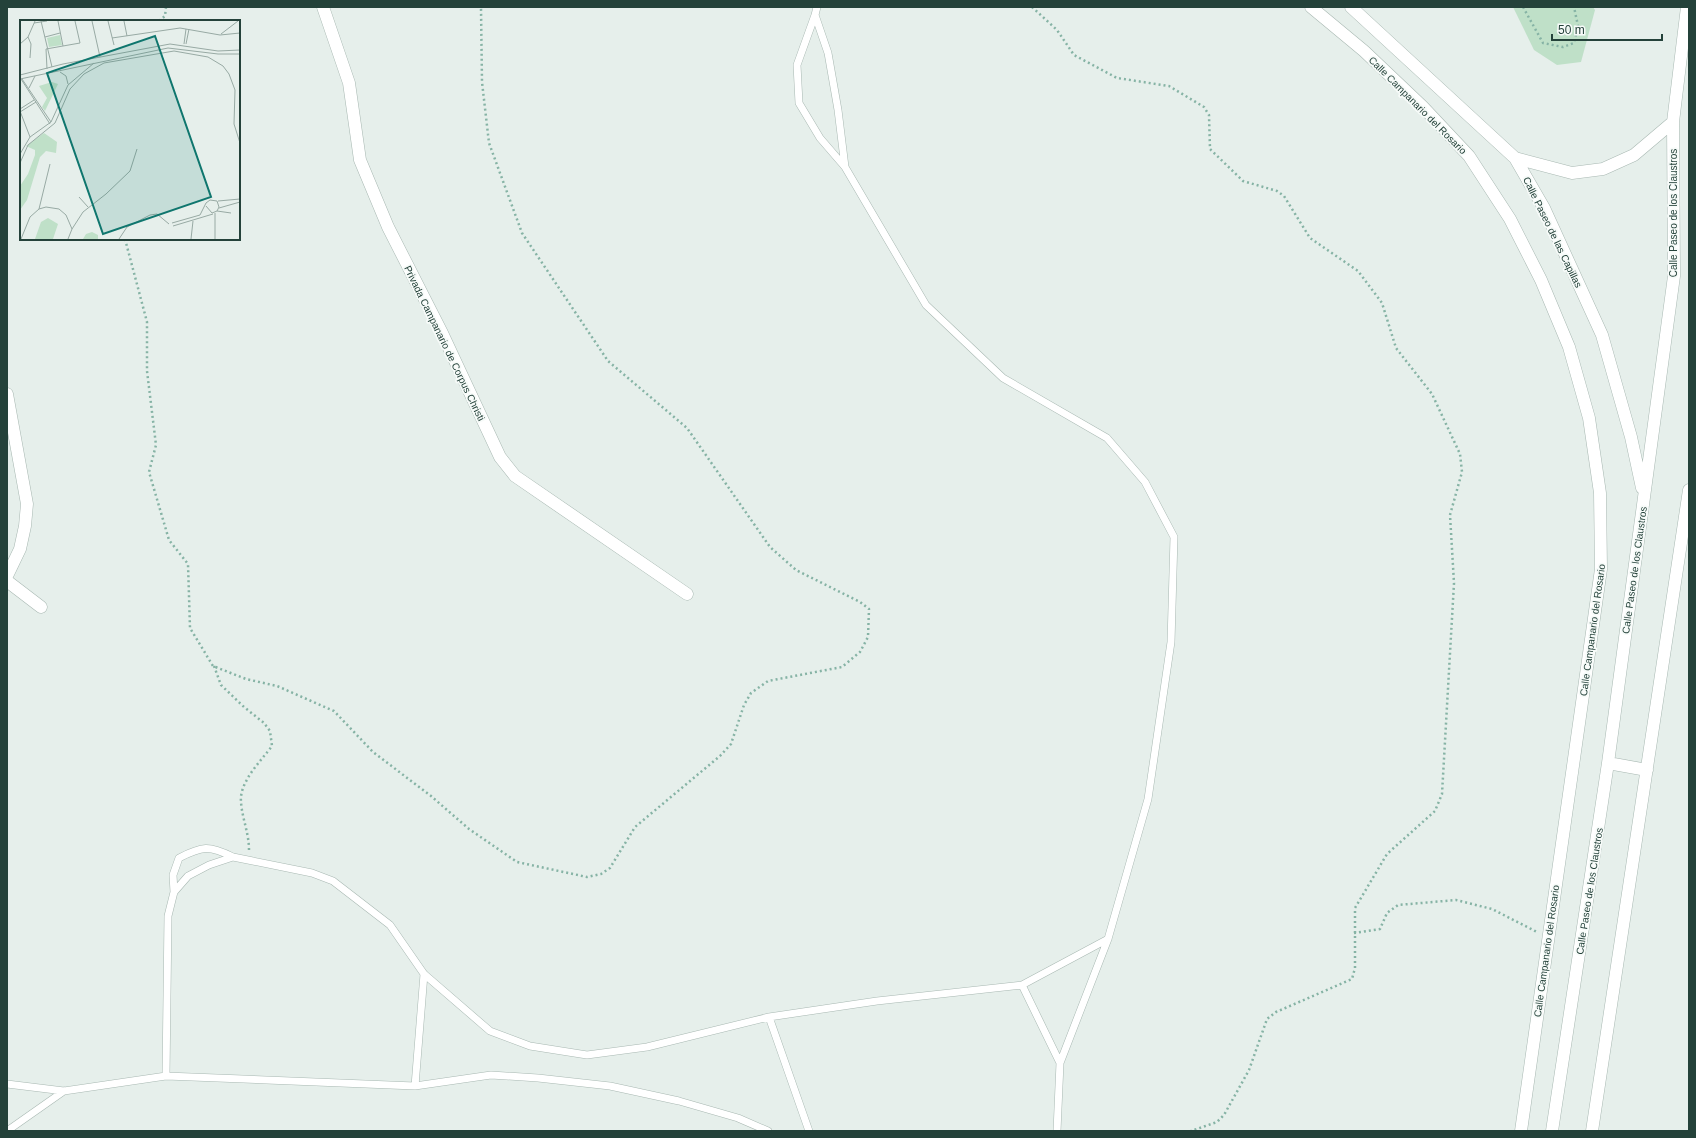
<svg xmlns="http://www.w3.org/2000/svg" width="1696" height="1138" font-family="Arial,sans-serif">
<rect width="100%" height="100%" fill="#e6efeb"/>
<path fill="#bfe0c8" d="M1513 7H1593L1595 10 1581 62 1557 65 1534 50Z"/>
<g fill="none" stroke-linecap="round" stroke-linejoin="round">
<g stroke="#a8b8b2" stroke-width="8">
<path id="lane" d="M817 7 815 15 828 53 838 110 845 167 926 305 1003 378 1107 438 1145 482 1174 537 1171 642 1148 799 1108 939 1060 1063 1057 1131
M815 15 797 65 799 103 820 138 845 167
M174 892 173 875 179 858C202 846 209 845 233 857
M1022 985 1060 1063
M769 1017 809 1131
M166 1076 168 916 174 892 188 876 209 865 233 857 312 873 333 881 390 925 424 974 490 1031 530 1046 587 1055 647 1047 769 1017 877 1001 1022 985 1108 939
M7 1084 64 1091 166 1076 415 1086 491 1075 538 1078 610 1086 679 1101 738 1118 768 1131
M415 1086 424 974
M7 1131 64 1091"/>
</g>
<g stroke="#a8b8b2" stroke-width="13">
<path id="street" d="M323 7 349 83 360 160 388 227 442 333 500 457 515 476 687 594
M1311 7 1364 51 1423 107 1469 156 1510 219 1541 280 1569 347 1589 418 1600 493 1601 569 1521 1131
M1351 7 1515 158 1544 208 1602 335 1631 437 1642 488
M1515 158 1572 173 1603 169 1634 155 1673 122
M7 394 27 504 25 526 20 549 7 576
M7 581 41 607
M1608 763 1647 770
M1552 1131 1608 763 1674 276 1673 122 1687 7
M1592 1131 1689 490"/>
</g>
<path stroke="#86b3a5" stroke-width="2.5" stroke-dasharray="2 3" stroke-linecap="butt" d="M1032 7 1057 30 1074 55 1117 78 1169 86 1204 107 1209 115 1210 149 1243 181 1277 191 1284 196 1310 238 1358 271 1382 303 1396 348 1432 394 1460 454 1462 472 1450 515 1454 583 1442 794 1435 811 1387 854 1355 908V968L1352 979 1276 1012 1267 1019 1249 1070 1224 1115 1217 1122 1191 1131
M1523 7 1543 43 1563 47 1574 43 1578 26 1574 7
M159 21 165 16 166 7
M125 239 147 322V371L156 445 149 472 169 540 188 564 190 628 213 666 246 679 277 686 334 711 373 752 431 796 469 829 517 862 587 877 601 874 610 868 635 827 720 756 731 744 744 705 751 693 768 681 842 667 860 652 868 637 869 609 860 602 796 570 770 547 687 428 608 361 522 233 489 143 482 82 481 7
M214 666 221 685 244 707 264 723 270 731 272 746C261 761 239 782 241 802 242 818 249 833 249 850
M1354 933 1380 929 1387 913 1398 905 1456 900 1492 909 1537 932"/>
<use href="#lane" stroke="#fff" stroke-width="7"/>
<use href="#street" stroke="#fff" stroke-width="12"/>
</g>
<g text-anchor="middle" stroke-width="3.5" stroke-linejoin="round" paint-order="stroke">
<g font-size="10" fill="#24423a" stroke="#f7fbf9">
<text transform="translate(1418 105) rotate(45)" y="4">Calle Campanario del Rosario</text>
<text transform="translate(1673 213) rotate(-90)" y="4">Calle Paseo de los Claustros</text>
<text transform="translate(1553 232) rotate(64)" y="4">Calle Paseo de las Capillas</text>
<text transform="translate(445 343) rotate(64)" y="4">Privada Campanario de Corpus Christi</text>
<text transform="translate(1634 570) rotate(-82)" y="4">Calle Paseo de los Claustros</text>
<text transform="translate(1592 630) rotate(-82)" y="4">Calle Campanario del Rosario</text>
<text transform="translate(1589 891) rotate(-81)" y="4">Calle Paseo de los Claustros</text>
<text transform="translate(1546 951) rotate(-82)" y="4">Calle Campanario del Rosario</text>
</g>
</g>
<g transform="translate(20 20)">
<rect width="220" height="220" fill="#e6efeb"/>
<path d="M40 15 42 25 29 27 27 18ZM32 62 38 64 25 91 22 87 27 78 19 66ZM24 113 37 122 36 133 26 131 20 137 7 180 0 190V166L8 154 15 135V130L6 126ZM28 198 38 204 33 219H15L21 202ZM72 212 78 215V219H63L66 214Z" fill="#bfe0c8"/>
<path fill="none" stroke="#98aaa4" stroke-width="1" d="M21 1 32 47M38 1 43 26M72 1 80 37M88 1 94 25M104 1 107 16M14 3 27 1M201 14 218 1M8 17 11 24 10 38M25 17 40 13M92 18 160 8 200 15 220 13M0 24 8 17 15 1M164 24 166 9M166 24 169 9M26 29 60 23 55 1M26 29 27 49M40 52 46 56 48 64M0 55 43 44 150 24 198 31 220 30M0 59 148 28 198 34H220M1 59 30 104M2 59 31 102M9 68 15 56M0 89 14 80M0 91 10 117M0 92 16 82M0 134 10 117 31 102 48 65 74 43M0 143 8 125 35 103 50 69 64 54 84 43 154 31 188 37 203 46 209 54 215 70 214 104 220 123M59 177 68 187M198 181 220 179M199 188 220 182M19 189 30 144M197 191 211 193M195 193V219M152 203 180 195 186 183 190 180 197 181 199 187 197 191 192 193 186 186M153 206 193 194M52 209 63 192 86 174 110 151 117 129M1 219 10 197 19 189 26 187 39 189 46 195 52 209 48 219M99 219 107 207 130 195 137 194 149 204M171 219 173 201"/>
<path fill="#0f766e" fill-opacity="0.15" stroke="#0f766e" stroke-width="2" d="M135 16 191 177 83 214 27 53Z"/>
<rect width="220" height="220" fill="none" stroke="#24423a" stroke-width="2"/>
</g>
<rect width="1696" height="1138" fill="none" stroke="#24423a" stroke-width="16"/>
<path d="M1552 34v6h110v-6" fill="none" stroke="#24423a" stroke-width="2"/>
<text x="1558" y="34" font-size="12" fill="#24423a" stroke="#f7fbf9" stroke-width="3" paint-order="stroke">50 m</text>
</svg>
